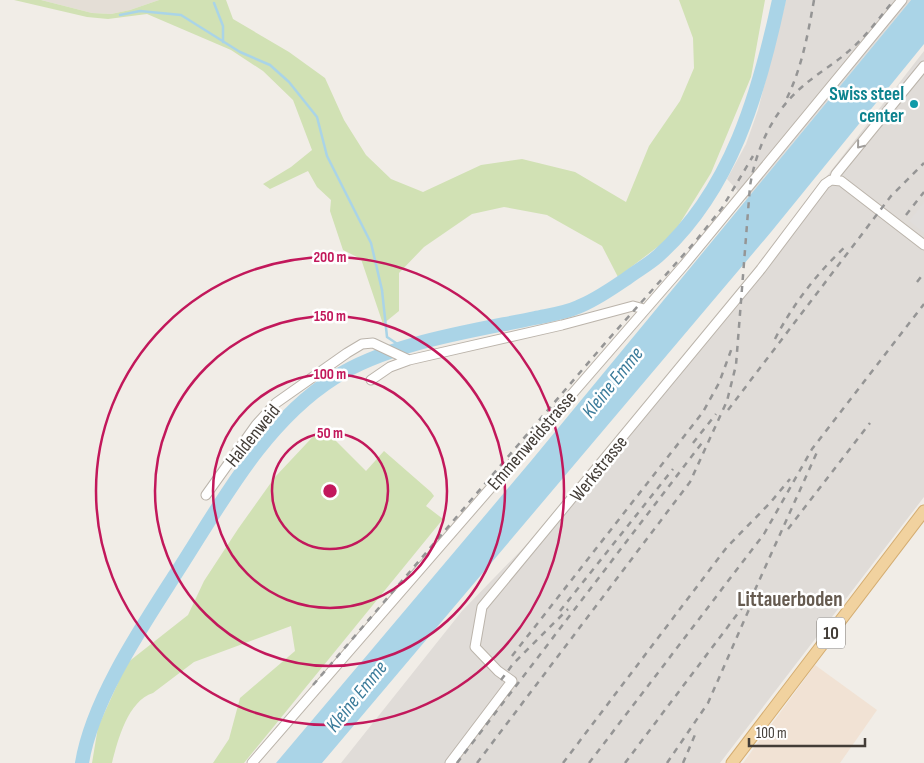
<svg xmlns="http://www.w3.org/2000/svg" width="924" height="763" font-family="'Sofia Sans Condensed',sans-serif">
<rect width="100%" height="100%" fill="#f1ede7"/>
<path fill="#e4ded6" d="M41 0H159L130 10 111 14 92 13Z"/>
<path fill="#f1e2d4" d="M815 665 877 710 840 763H743Z"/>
<path fill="#e0dcd8" d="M786 0H911L746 200 727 179 746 144 758 110Z
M924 51V497L720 763H341L462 611 530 541 737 292Z"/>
<path fill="#d1e1b4" d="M14 0H41L92 13 111 14 130 10 159 0H226L233 19 289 52 325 78 344 120 366 155 391 179 423 192 481 165 522 159 575 172 626 202 649 146 680 101 694 68 693 38 679 0H765L751 77 711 173 672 236 618 277 602 246 547 215 504 207 472 214 424 247 399 273V311L383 324 361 259 343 250 330 211 331 200 317 187 308 171 270 189 263 184 291 167 312 150 293 100 263 71 231 50 147 14 108 19 87 17Z
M322 427 366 471 384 451 431 492 434 496 426 506 443 519 244 763H213L229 739 240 698 295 651 291 626 194 662 153 693C128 701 118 739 112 763H92L98 727 127 663 188 615 204 581 238 529 275 477Z"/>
<path fill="#e0dddb" d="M924 55V63L905 87H898Z
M924 202V233L909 221Z"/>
<path fill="#aad4e7" d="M911 0H924V44L771 232 322 763H276L531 461Z"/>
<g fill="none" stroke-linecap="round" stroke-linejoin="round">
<path stroke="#aad4e7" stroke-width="2.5" d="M214 3 223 26V42
M120 15 140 11 181 15 240 52 270 65 289 82 317 117 327 156 371 243 382 290 387 337 405 349"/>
<path stroke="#aad4e7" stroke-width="14" d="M82 763C92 701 141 628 175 575 220 506 262 424 334 378 388 343 473 331 535 318 549 315 565 313 578 307 596 300 611 289 626 279 636 271 648 265 658 256 731 191 759 93 779 0"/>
<g stroke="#bbb4ab" stroke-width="11">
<path id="minor" d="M834 180 836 174 924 66
M371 380 390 367 409 360 562 325 633 306 644 309
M206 495 256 425 276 403 347 353 362 344 373 343 409 360
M252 763 684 265 902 0
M450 763 512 681 498 671 475 647 482 607 761 269 825 184 831 180 841 181 924 245"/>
</g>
<g stroke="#d4ad72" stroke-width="13">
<path id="major" d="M732 763 924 511"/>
</g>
<use href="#minor" stroke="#fff" stroke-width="9"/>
<use href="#major" stroke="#f1d29f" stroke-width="11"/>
<path stroke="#959595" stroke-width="2.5" stroke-dasharray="6 6" stroke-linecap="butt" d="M787 98C802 67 808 34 814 0
M906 215 924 192
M917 282 924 273
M775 339C793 304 818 272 846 246
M728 410 891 196 924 163
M693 443 716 414
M788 529 870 423
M560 611 673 469
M512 656 703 412 719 383 733 345
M501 680 513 664 568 609
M313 685 606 342 694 243 722 208 753 156
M457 763 705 439
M477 763 690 482 727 401 736 365 750 186C756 149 773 111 803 86 818 73 836 63 851 49 867 35 880 17 894 0
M563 763 727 547 770 503 790 479
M589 763 764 534 812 449 924 304
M625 763 754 592 818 450
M667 763 708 703 750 607
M683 763 697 730"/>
</g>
<defs><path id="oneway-chevron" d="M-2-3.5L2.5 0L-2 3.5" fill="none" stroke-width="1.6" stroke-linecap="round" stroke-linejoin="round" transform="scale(1.25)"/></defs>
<use stroke="#a19e9b" href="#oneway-chevron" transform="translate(860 145) rotate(129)"/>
<g fill="none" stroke="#c2185b" stroke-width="2.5">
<circle cx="330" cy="491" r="58"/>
<circle cx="330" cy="491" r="117"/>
<circle cx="330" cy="491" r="175"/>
<circle cx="330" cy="491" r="234"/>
</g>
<circle fill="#0f9aa8" stroke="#fff" stroke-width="2" cx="914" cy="104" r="5"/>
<g text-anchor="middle" stroke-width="5" stroke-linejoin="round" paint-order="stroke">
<rect fill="#fff" stroke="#7b7773" stroke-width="1" x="817" y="617.5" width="28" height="31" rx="4"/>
<g font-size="18" font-weight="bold" fill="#433d37">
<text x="831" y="639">10</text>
</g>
<g font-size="19" font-weight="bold" fill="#0d838f" stroke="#fff" text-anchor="end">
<text x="904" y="100">Swiss steel<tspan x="904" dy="22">center</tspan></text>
</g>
<g font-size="19" fill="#433d37" stroke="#fff">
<text transform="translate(252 435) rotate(-51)" y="7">Haldenweid</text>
<text transform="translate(531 440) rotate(-49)" y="7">Emmenweidstrasse</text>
<text transform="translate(598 468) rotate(-51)" y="7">Werkstrasse</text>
</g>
<g font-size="20" font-style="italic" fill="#3b7b9a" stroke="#fff">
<text transform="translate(612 382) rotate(-51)" y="7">Kleine Emme</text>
<text transform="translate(356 696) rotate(-51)" y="7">Kleine Emme</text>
</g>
<g font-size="21" font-weight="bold" fill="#655a4f" stroke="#fff">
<text x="790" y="606">Littauerboden</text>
</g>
</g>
<circle cx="330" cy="491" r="8" fill="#c2185b" stroke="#fff" stroke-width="2.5"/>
<g font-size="15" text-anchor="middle" font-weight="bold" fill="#c2185b" stroke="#fff" stroke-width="5" stroke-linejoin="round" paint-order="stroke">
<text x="330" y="262">200 m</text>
<text x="330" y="321">150 m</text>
<text x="330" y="379">100 m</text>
<text x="330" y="438">50 m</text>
</g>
<path d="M749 738v8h116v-8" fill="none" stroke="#433d37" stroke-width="2.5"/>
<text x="756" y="738" font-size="15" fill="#433d37" stroke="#ffffff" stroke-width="4" paint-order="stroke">100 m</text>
</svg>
